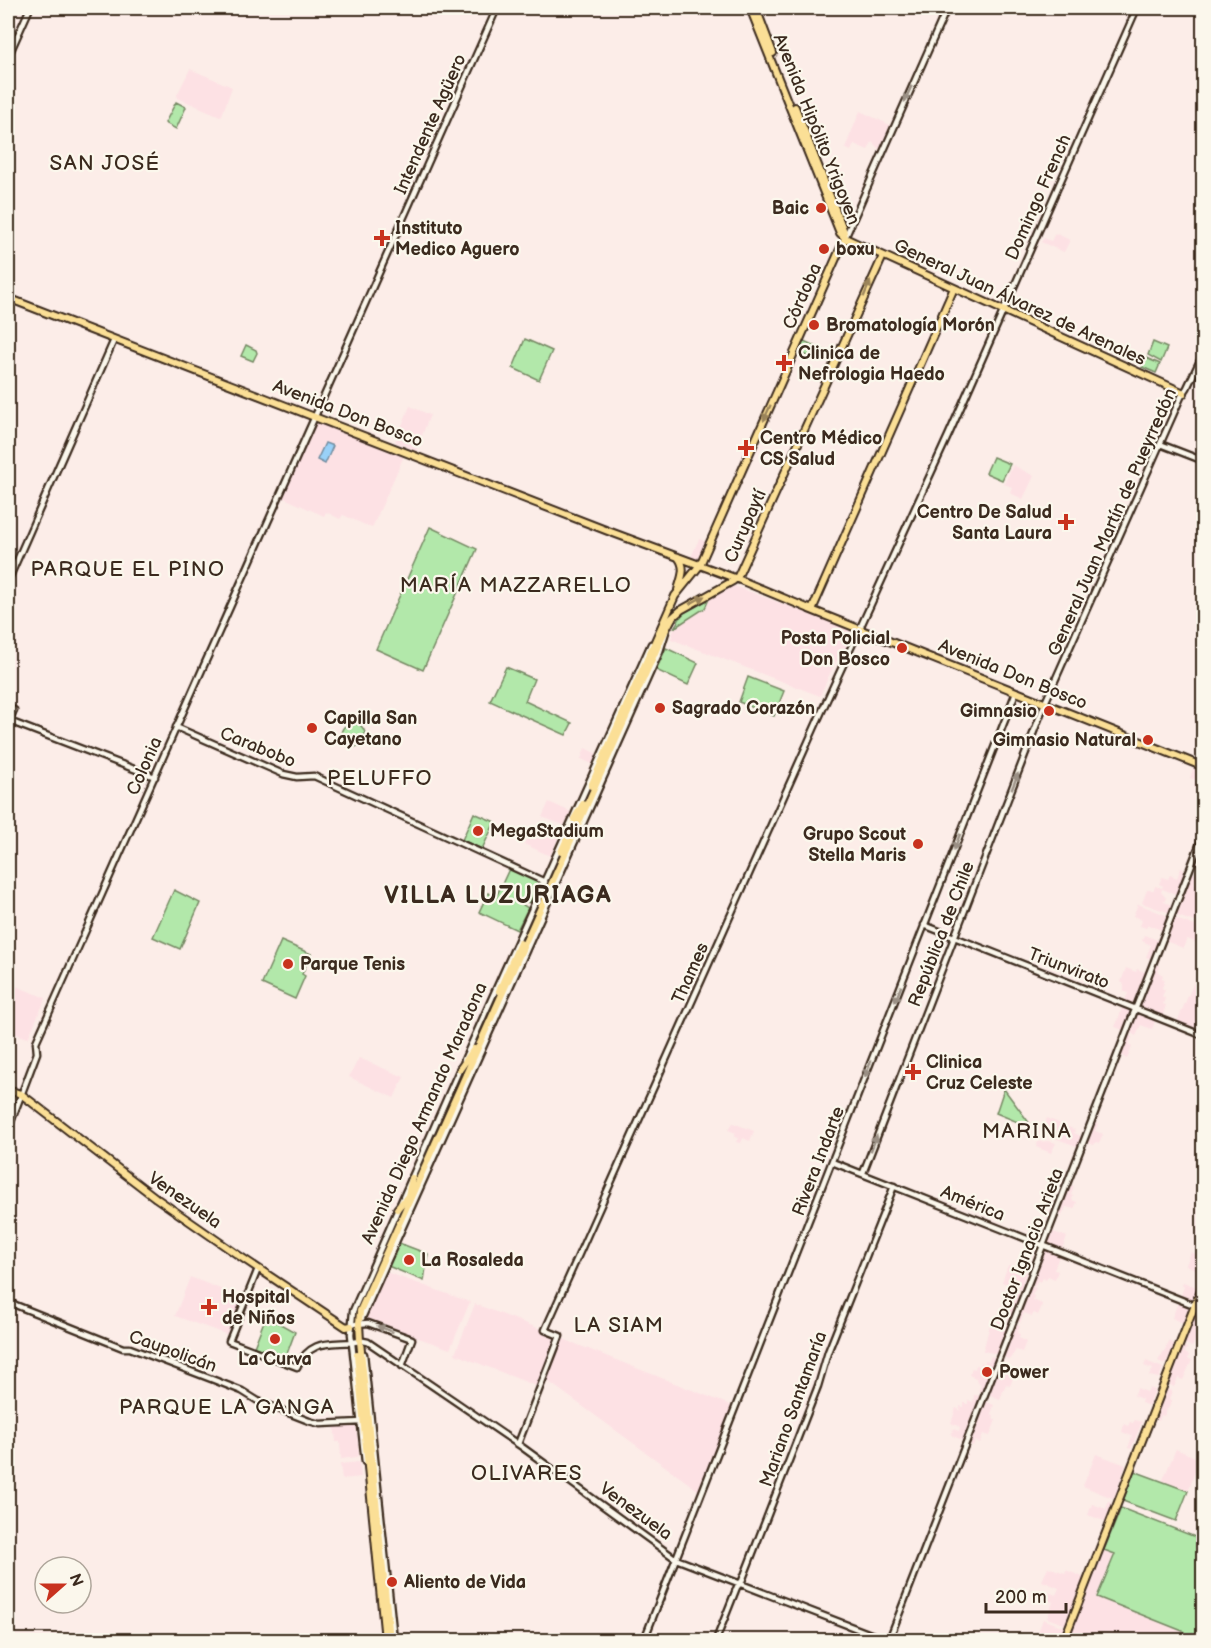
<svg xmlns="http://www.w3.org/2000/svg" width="1211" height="1648" font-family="'Balsamiq Sans',sans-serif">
<rect width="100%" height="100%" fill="#fcede8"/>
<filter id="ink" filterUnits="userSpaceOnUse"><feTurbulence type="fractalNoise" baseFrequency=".0167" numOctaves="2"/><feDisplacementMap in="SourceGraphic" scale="12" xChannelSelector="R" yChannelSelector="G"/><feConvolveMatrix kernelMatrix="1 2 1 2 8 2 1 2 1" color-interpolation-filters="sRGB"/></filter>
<g filter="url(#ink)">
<path fill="#fde1e4" d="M190 69 232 87 222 115 220 116 178 98 177 95Z
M860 111 890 125 880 150 872 142 868 150 854 144 851 151 845 148Z
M1055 233 1070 240 1064 252 1041 242 1044 238 1051 241Z
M410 406 430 415 416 451 395 442Z
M316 422 404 456 372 528 343 515 340 519 326 512 324 516 282 497Z
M1013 465 1034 476 1023 499 1010 493 1012 487 1004 484Z
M699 539 706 542 698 560 691 557Z
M734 586 854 630 843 658 835 662 820 696 671 639 676 623 683 613Z
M585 748 597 754 592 764 581 759Z
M1194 766 1203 770V787H1201L1200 790 1194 787 1196 780 1190 778Z
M549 802 571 812 564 825 542 817Z
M550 827 561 832 550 856 524 844 530 831 545 838Z
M1181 868 1187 872 1178 895 1162 889 1161 892 1166 898 1164 902 1174 906 1170 913 1142 903 1147 890H1154L1155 886 1162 888 1163 886 1159 884 1162 877 1168 879 1170 875 1177 878Z
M1191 873 1197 874 1194 884 1200 887 1197 894 1203 896 1199 909 1203 914V925L1175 915Z
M1138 904 1168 916 1169 918 1164 931 1148 925 1146 928 1140 926 1142 920 1133 916Z
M1173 918 1203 929V945L1187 939 1183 948 1163 940Z
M1144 935 1160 941 1151 959 1146 957 1151 945 1142 941Z
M1156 964 1160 966 1158 972 1163 975 1162 978 1165 979 1162 988 1165 990 1162 996 1165 998 1163 1004 1166 1005 1162 1018 1138 1007Z
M1126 968 1136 972 1137 969 1147 973 1134 1007 1124 1003 1128 993 1124 991V984L1121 982Z
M1195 980 1198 981 1195 990 1203 994V1034L1178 1024 1177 1022Z
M8 983 46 998 28 1038 8 1031Z
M1123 1006 1132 1011 1126 1028 1123 1030 1115 1027Z
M1136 1011 1156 1018 1152 1029 1141 1025 1136 1036 1128 1031Z
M1128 1035 1132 1037 1129 1045 1132 1047 1127 1059 1119 1054Z
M359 1058 404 1077 394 1098 349 1077Z
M1047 1118 1075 1130 1074 1133 1083 1137 1079 1147 1052 1137 1045 1125Z
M1093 1122 1098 1124 1095 1131 1103 1134 1099 1143 1096 1142 1094 1145 1085 1142Z
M733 1123 754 1131 750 1141 743 1138 741 1143 736 1142 738 1138 734 1137 736 1133 728 1130Z
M1049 1141 1056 1143 1051 1153 1036 1147 1038 1142Z
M1068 1185 1074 1186 1071 1195 1073 1196 1072 1200 1077 1202 1074 1209 1066 1207 1062 1216 1057 1211Z
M1051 1231 1067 1237 1061 1251 1046 1244Z
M1044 1248 1060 1253 1054 1270 1058 1271 1055 1279 1048 1276 1046 1280 1043 1278 1041 1282 1037 1281 1035 1286 1030 1282Z
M1191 1252 1203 1257V1272L1186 1265Z
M1008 1265 1026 1273 1021 1289 1002 1282Z
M386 1272 470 1302 450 1349 367 1320 366 1317Z
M190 1277 243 1298 228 1335 175 1316Z
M1183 1282 1199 1288 1193 1302 1180 1298 1184 1287 1182 1285Z
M1030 1286 1036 1288 1032 1295 1034 1296 1033 1300 1042 1304 1041 1308 1038 1315 1034 1313 1032 1316 1024 1313 1020 1323 1016 1319 1028 1287Z
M1016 1291 1021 1295 1010 1319 1002 1316 1005 1309 1001 1307 1005 1297 1012 1300Z
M1179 1300 1191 1306 1185 1324 1172 1318Z
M475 1304 556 1335 558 1338 540 1385 536 1386 455 1354Z
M1198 1308 1203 1310V1330L1200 1340 1196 1339 1192 1347 1183 1343 1196 1309Z
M999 1318 1009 1323 998 1354 983 1351 991 1321 997 1323Z
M1015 1324 1020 1326 1017 1333 1020 1334 1019 1338 1026 1342 1022 1352 1016 1350 1009 1360 1001 1355Z
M563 1339 730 1405 732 1407 699 1491 545 1379 560 1340Z
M1170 1341 1176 1346 1165 1364 1158 1361Z
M1183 1346 1187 1348 1185 1353 1189 1355 1188 1359 1192 1360 1183 1380 1178 1378 1174 1387 1167 1383Z
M991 1356 996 1358 983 1392H978L981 1384 977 1382 976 1378 969 1375 972 1368 975 1369 976 1365 980 1366 981 1362 985 1364V1360L989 1361Z
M1000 1359 1004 1360 1002 1366 1008 1368 1007 1372 1014 1375 1010 1386 1006 1384 1000 1399 987 1394Z
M1146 1361 1163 1368 1159 1378 1149 1376 1153 1369 1144 1366Z
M1137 1388 1147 1392 1149 1388 1155 1390 1149 1406 1141 1403 1142 1399 1134 1396Z
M1165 1389 1172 1391 1169 1399 1172 1401 1168 1409H1167L1164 1416 1161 1415 1159 1421 1155 1418Z
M974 1395 982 1396 964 1441 951 1435 953 1429 959 1431 960 1427 951 1423 956 1408 960 1410V1406L964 1407V1403L968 1404V1400L973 1402Z
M986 1397 989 1398 987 1402 994 1405 991 1414 994 1415 993 1419 996 1420 990 1436 983 1434 980 1443 975 1441 973 1446 968 1444Z
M1135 1420 1142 1422 1131 1449 1128 1448 1132 1436 1122 1432 1124 1424 1128 1426 1130 1422 1133 1423Z
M356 1424 359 1455 357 1457 341 1459 340 1442H336L334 1425Z
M1176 1449 1200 1459 1188 1491 1162 1482Z
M1096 1454 1126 1465 1115 1497 1112 1498 1083 1486Z
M359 1462 361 1477 342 1479 340 1464Z
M1109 1501 1114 1506 1107 1522 1088 1515 1092 1504 1106 1509Z
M1104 1550 1115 1553 1098 1597 1185 1632 1182 1640H1068Z
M1048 1567 1065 1573 1066 1570 1085 1578 1066 1625 1047 1618 1053 1602 1037 1596 1039 1589 1056 1595 1059 1588 1042 1581Z
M1043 1619 1064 1627 1065 1630 1061 1640H1038L1036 1638Z"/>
<path fill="#b2e8aa" stroke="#768964" stroke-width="1.5" d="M176 102 186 107 176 129 165 123Z
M525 339 552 351 539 380 513 368Z
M804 341 834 355 831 361 821 356 818 360 798 352Z
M1153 342 1167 348 1161 362 1148 355Z
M246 345 256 350 257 353 253 361 241 356Z
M1146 358 1160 364 1156 373 1142 367Z
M993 457 1010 464 1002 480 986 473Z
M430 527 477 549 423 670 376 649Z
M709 599 705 608 674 628 683 613Z
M666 648 698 663 688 685 656 670Z
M506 667 534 679 525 701 572 723 566 735 490 701Z
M748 677 784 691 774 716 739 702Z
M341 735a12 12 0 1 1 24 0a12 12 0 1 1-24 0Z
M474 813 495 822 482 849 462 840Z
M509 869 539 881 530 903 524 901 523 905 528 908 517 930 479 912 488 893 496 897Z
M174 890 200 903 180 949 153 937Z
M281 941 311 954 302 974 305 976 295 999 262 984Z
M1004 1089 1030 1124V1127L996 1113Z
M399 1243 428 1254 424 1281 388 1266Z
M266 1316 295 1332 285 1359 254 1347Z
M1134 1471 1188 1491 1176 1521 1123 1501Z
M1121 1508 1203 1540V1640H1182L1185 1632 1097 1597 1115 1554 1104 1550Z"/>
<path fill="#99d1f8" stroke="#738ea1" stroke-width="1.5" d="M325 443 333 446 325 464 317 460Z"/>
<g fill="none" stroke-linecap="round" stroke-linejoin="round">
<g stroke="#3b2a1e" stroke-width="9">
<path id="minor" d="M8 57 30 8
M845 238 947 8
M1160 444 1204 461
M8 581 114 340
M8 707 14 710 9 721 155 777
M176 727 283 774 297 777 314 776 545 882
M924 925 1204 1036
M464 1060 651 644
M8 1130 37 1053 36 1042 53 1004 497 8
M832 1162 1204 1309
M863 1173 1045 703 1181 397 1187 388 1204 352
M258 1269 229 1341 297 1367C312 1336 334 1346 361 1341
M8 1302 123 1348H130L214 1380 242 1391 258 1401 309 1421 320 1424 362 1422
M362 1318 660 651 666 632
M356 1324 368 1323 412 1339 402 1366
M363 1341 368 1342 522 1447 676 1559 886 1640
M364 1354 394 1640
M518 1444 560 1336 545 1330 826 702 949 434 1137 8
M365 1462 351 1334 353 1311 460 1068
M644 1640 1016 692
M716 1640 737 1587 742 1581 818 1386 828 1352 894 1186
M889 1640 1204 833"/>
</g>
<g stroke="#3b2a1e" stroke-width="10">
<path id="major" d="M750 8 840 233 845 238 1184 393
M756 8 773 53
M795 107 843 229 845 237
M8 298 608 531 740 580 812 610
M678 590C681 578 687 568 678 557
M809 609 1204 767
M812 610 954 288
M591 786 675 596 700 565 845 238
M574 819 583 804
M561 852 577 817
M499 991 520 943
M460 1069 474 1049
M8 1090 21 1094 156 1198 238 1255 346 1327 351 1326
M397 1209 408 1196 412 1178
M357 1355 385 1640
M390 1640 360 1341 359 1323 360 1311 662 637 672 618 681 610 733 581 738 576 883 256
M1064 1640 1204 1282"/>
</g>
<use href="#minor" stroke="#fbf7ec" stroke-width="4.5"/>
<use href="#major" stroke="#fbdf96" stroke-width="6"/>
</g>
<defs><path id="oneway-solid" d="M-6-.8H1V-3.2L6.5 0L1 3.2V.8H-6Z" transform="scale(1.5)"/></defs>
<g fill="#9b9085">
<use href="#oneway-solid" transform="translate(908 94) rotate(114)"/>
<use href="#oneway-solid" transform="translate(1015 781) rotate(-69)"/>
<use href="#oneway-solid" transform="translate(957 842) rotate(111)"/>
<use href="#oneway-solid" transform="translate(898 994) rotate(111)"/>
<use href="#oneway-solid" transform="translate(868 1069) rotate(111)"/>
<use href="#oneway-solid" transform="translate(874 1143) rotate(-69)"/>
<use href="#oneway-solid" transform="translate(385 1329) rotate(-159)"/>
</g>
<g fill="#9b845a">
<use href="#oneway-solid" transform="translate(867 289) rotate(-67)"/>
<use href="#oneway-solid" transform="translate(767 413) rotate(114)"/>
<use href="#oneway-solid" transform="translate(697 600) rotate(-28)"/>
</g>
</g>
<g fill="#c8321e" stroke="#fbf7ec" stroke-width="2">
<circle cx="821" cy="208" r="6"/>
<path d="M379 229h6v6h6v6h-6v6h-6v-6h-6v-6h6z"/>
<circle cx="824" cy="249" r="6"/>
<circle cx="814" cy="325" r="6"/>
<path d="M781 354h6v6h6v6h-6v6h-6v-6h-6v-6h6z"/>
<path d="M743 439h6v6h6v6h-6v6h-6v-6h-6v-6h6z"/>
<path d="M1063 513h6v6h6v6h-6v6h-6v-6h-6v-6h6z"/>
<circle cx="902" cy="648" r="6"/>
<circle cx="660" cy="708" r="6"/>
<circle cx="1049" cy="711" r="6"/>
<circle cx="312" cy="728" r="6"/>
<circle cx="1148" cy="740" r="6"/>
<circle cx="478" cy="831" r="6"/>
<circle cx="918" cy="844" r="6"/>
<circle cx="288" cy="964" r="6"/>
<path d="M910 1063h6v6h6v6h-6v6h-6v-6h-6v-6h6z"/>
<circle cx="409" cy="1260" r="6"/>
<path d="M206 1298h6v6h6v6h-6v6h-6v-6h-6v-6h6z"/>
<circle cx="275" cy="1339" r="6"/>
<circle cx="987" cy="1372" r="6"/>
<circle cx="392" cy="1582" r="6"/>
</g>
<g text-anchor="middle" stroke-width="4.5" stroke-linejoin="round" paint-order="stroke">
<g font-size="18" fill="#3b2a1e" stroke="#fbf7ec">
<text transform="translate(430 124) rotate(-66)" y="6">Intendente Agüero</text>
<text transform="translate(817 129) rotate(68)" y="6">Avenida Hipólito Yrigoyen</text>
<text transform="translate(1038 197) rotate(-66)" y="6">Domingo French</text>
<text transform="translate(802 296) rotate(-66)" y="6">Córdoba</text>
<text transform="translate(1020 302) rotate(25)" y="6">General Juan Álvarez de Arenales</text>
<text transform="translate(348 413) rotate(21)" y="6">Avenida Don Bosco</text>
<text transform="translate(1112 522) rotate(-66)" y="6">General Juan Martín de Pueyrredón</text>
<text transform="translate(745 526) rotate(-66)" y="6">Curupaytí</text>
<text transform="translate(1013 674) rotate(22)" y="6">Avenida Don Bosco</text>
<text transform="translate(258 747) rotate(22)" y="6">Carabobo</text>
<text transform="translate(144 766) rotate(-66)" y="6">Colonia</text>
<text transform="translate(941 934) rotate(-69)" y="6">República de Chile</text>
<text transform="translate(1069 968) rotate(21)" y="6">Triunvirato</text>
<text transform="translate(690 973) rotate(-66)" y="6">Thames</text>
<text transform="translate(424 1113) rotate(-66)" y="6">Avenida Diego Armando Maradona</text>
<text transform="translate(818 1161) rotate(-69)" y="6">Rivera Indarte</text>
<text transform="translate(185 1200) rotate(35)" y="6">Venezuela</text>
<text transform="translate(973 1203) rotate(22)" y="6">América</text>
<text transform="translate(1027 1249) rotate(-69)" y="6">Doctor Ignacio Arieta</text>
<text transform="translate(173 1351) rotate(20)" y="6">Caupolicán</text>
<text transform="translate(793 1409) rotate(-70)" y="6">Mariano Santamaría</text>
<text transform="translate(636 1511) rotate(36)" y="6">Venezuela</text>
</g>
<g font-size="18" font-weight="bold" fill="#3b2a1e" stroke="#fbf7ec" text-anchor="start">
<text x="809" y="214" text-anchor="end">Baic</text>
<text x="395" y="234">Instituto<tspan x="395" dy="21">Medico Aguero</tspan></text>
<text x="836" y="255">boxu</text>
<text x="826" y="331">Bromatología Morón</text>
<text x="798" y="359">Clinica de<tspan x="798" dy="21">Nefrologia Haedo</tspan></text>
<text x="760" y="444">Centro Médico<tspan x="760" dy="21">CS Salud</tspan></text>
<text x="1052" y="518" text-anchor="end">Centro De Salud<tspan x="1052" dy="21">Santa Laura</tspan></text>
<text x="890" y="644" text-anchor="end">Posta Policial<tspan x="890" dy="21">Don Bosco</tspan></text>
<text x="672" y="714">Sagrado Corazón</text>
<text x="1037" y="717" text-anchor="end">Gimnasio</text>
<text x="324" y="724">Capilla San<tspan x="324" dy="21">Cayetano</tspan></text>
<text x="1136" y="746" text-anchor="end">Gimnasio Natural</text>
<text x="490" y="837">MegaStadium</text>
<text x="906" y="840" text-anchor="end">Grupo Scout<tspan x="906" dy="21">Stella Maris</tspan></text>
<text x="300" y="970">Parque Tenis</text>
<text x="926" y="1068">Clinica<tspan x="926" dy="21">Cruz Celeste</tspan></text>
<text x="421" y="1266">La Rosaleda</text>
<text x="222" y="1303">Hospital<tspan x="222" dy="21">de Niños</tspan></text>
<text x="275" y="1365" text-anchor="middle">La Curva</text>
<text x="999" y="1378">Power</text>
<text x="404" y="1588">Aliento de Vida</text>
</g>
<g font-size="21" letter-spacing="1.5" fill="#3b2a1e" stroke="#fbf7ec">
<text x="105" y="170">SAN JOSÉ</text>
<text x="128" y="576">PARQUE EL PINO</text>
<text x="516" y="592">MARÍA MAZZARELLO</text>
<text x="380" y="785">PELUFFO</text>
<text x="1027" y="1138">MARINA</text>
<text x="619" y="1332">LA SIAM</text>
<text x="227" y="1414">PARQUE LA GANGA</text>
<text x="527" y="1480">OLIVARES</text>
</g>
<g font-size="24" font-weight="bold" letter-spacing="1.5" fill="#3b2a1e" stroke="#fbf7ec">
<text x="498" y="903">VILLA LUZURIAGA</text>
</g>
</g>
<rect width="1211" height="1648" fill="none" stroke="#fbf7ec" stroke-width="30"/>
<rect x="15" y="15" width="1181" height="1618" fill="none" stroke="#3b2a1e" stroke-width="2" filter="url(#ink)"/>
<g transform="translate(63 1585) rotate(69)"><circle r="28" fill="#fbf7ec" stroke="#aea59a" stroke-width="1.5"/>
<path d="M0-4.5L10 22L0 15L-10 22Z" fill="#c8321e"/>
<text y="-9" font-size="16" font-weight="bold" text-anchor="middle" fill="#3b2a1e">N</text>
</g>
<path d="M986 1603v9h80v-9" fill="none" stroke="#3b2a1e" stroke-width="3"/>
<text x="995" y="1603" font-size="18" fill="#3b2a1e" stroke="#fbf7ec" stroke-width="4.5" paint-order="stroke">200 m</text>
</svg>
